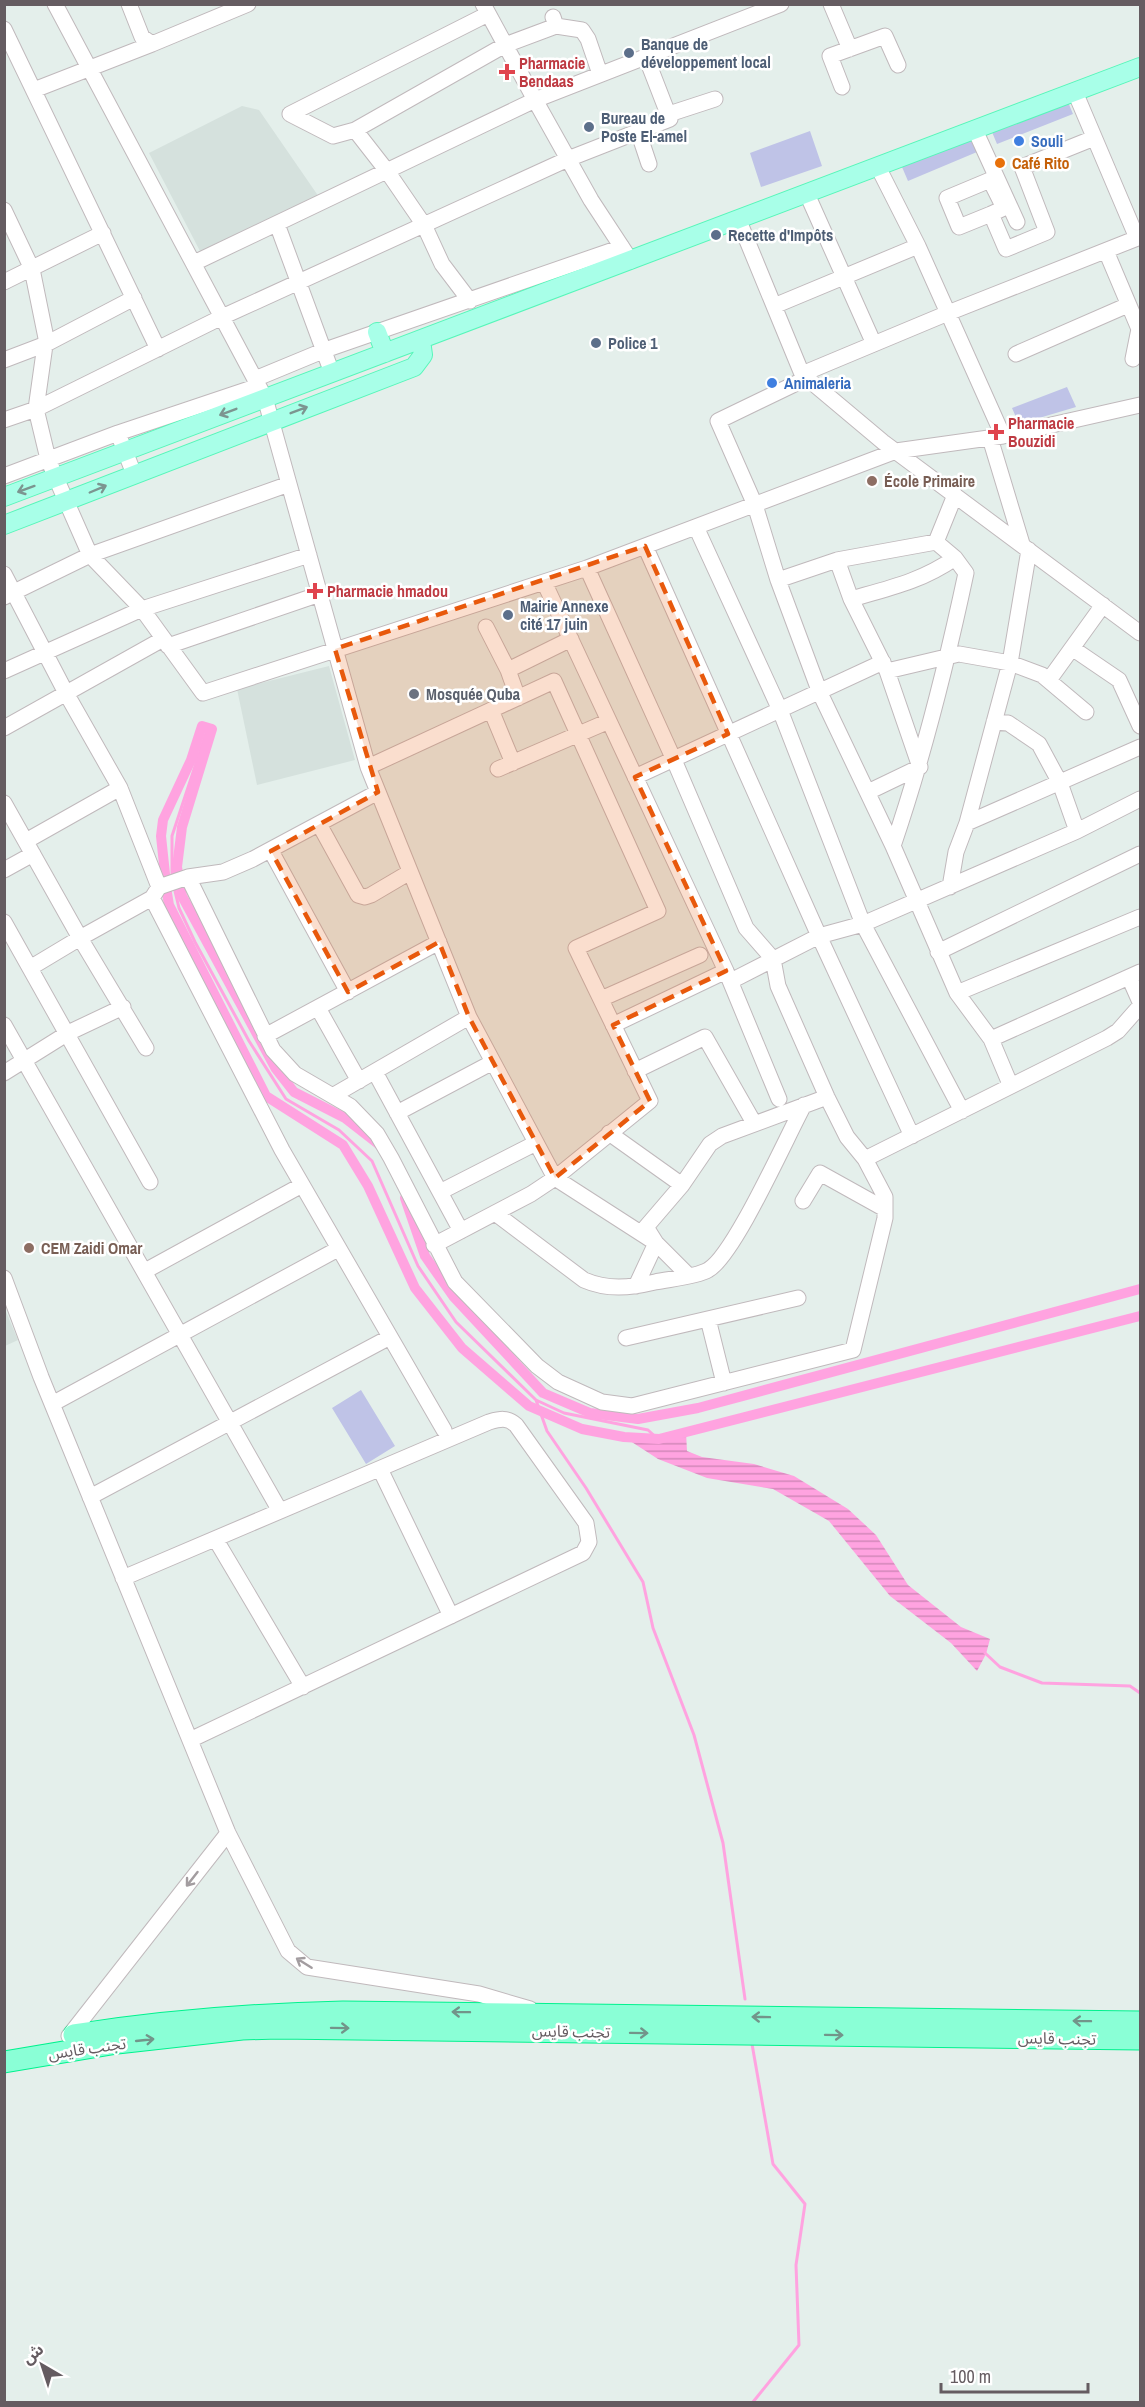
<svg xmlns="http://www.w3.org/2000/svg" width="1145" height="2407" font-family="'Archivo Narrow','Noto Sans Arabic',sans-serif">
<defs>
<pattern id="water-rules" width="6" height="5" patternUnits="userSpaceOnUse" patternTransform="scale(1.5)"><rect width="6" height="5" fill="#ffa3e0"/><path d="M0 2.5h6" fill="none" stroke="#d288b9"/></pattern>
</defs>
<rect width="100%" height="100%" fill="#e4efeb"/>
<path fill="#d5e1dd" d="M242 106 259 110 319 197 201 253 149 153Z
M329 666 355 760 257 785 237 689Z
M4 1307 18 1340 5 1346H4Z"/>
<path fill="#bfc3e7" d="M1068 102 1073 114 997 144 992 132Z
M810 131 822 166 761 187 750 153Z
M970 138 977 152 908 181 902 167Z
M1067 387 1076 407 1019 424 1012 408Z
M361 1390 395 1446 366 1464 332 1408Z"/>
<path fill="url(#water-rules)" d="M686 1432 687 1451 702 1457 754 1464 794 1476 848 1509 876 1535 908 1585 961 1627 990 1639 986 1654 977 1671 951 1643 890 1596 829 1521 773 1489 707 1478 658 1459 624 1437 659 1439Z"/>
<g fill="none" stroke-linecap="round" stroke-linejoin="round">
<path stroke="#ffa3e0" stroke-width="3" d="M172 877V836L206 733
M174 887 179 908 195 942 249 1041 286 1099 339 1130 372 1161 418 1266 456 1322 536 1400 564 1413 648 1430 659 1440
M536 1400 547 1431 586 1488 643 1582 653 1628 694 1735 723 1843 745 1999
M985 1653 1000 1667 1042 1683 1130 1686 1140 1693
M752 2044 773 2164 805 2204 796 2265 799 2345 753 2402"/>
<path stroke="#ffa3e0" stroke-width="10" d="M381 1146 345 1118 294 1092 276 1069 182 896 177 867 182 827 212 729 202 726 191 760 163 820 161 836 167 893 169 905 266 1096 343 1145 368 1186 415 1288 462 1348 529 1406 582 1429 624 1437 659 1439 1140 1316
M405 1198 425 1256 453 1296 543 1393 590 1413 638 1419 698 1408 1140 1289"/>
<g stroke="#c0b9bc" stroke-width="17">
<path id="minor" d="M55 4 265 398 368 767 469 1017 555 1178 656 1243 688 1275
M129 4 142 37 152 44 248 4
M483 4 535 100 781 4
M831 4 850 49
M553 17 556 26 582 30 588 39 600 74
M4 29 158 349
M842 87 830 56 885 36 898 65
M34 90 152 44
M1075 92 1137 238
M290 114 488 14
M290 114 333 136 355 130
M669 114 715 99
M975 130 1017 222
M638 131 649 164
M807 194 874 344
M4 210 32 269 46 338 36 409 48 459 56 478 90 555 142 609 203 693 587 568 896 451 1003 436 918 246 878 167
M991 214 1004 208 990 180 947 198 959 227 991 214 1006 249 1047 232 1022 167 1094 138
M739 221 802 374 883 442 1140 633
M277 224 332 373
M1106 251 1139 329 1133 359
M194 263 535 100 591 200 631 261
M4 282 103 233
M470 301 442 264 424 225 387 171 355 130 505 45 556 26
M774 306 918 246
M1016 354 1128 305
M4 360 46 344 134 298
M802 374 948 313 1140 237
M807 378 718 421 755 505 778 580 820 693 893 846 957 993 991 1039 1010 1084
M255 379 325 350 622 247
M4 420 36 409 222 317 568 159 670 119 646 57
M1003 436 1140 405
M990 438 1022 544
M121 441 134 474
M4 476 118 433 258 386
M696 527 780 710 863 924 962 1111
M936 542 955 495
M645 546 819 936 912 1136
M837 560 851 599 887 671 920 767 868 792
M4 574 66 693 120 788 159 887 152 898 80 938 30 968
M778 580 837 560 936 542 955 558 966 573C946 667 924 755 893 846
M544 582 726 971 779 1099
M4 597 90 555 289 484
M851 599C890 588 922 581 955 558
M486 627 508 670 518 698
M168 646 320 594
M1072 648 1119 680 1140 726
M508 670 571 639
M4 671 142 609 309 555
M887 671 959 654 1010 663 1042 675 1086 712
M1049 680 1103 605
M491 710 513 763
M994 722 1008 723 1039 744 1060 783 1077 831
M4 728 163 639
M368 767 554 681 658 911 576 948 650 1101 555 1178 531 1194 434 1245
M498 769 609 721
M635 777 883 662
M4 803 80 938 146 1048
M967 823 1140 747
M319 824 358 895 365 897 371 895 410 872
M26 841 120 788
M271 851 348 992
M4 870 33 854
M188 877 273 1050 295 1074 350 1106 377 1134 391 1158 455 1282 537 1366 558 1382 602 1402 632 1406 853 1350 885 1218V1197L865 1159 847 1137 827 1097 778 986 773 959 746 928 674 760 587 568
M159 887 188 877 223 872 253 859 378 792
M950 887 956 852 967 823 1010 663 1029 550
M152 898 282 1150 444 1430
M4 922 150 1182
M938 952 1140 854
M1129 977 1140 1002
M731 981 819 936 863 924 1077 831 1140 799
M957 993 1140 917
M601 999 700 955
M318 1008 359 1081
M4 1025 280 1511
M613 1025 726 971
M265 1036 439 942
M991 1039 1140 972
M635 1071 705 1037 754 1123
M375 1072 461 1231
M4 1073 68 1033 123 1007
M334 1095 469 1017
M397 1113 493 1062
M609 1133 682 1185
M865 1159 1107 1038 1118 1031 1140 1006
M440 1192 536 1143
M803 1201 820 1173 883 1208
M495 1213 584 1280C607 1290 630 1288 655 1282 669 1279 696 1277 708 1270 734 1256 787 1136 804 1105
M145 1271 302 1185
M4 1278 41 1377 228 1833 288 1951 307 1967 479 1994 530 2009
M636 1286 656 1243 646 1227 682 1185 710 1144 722 1136 827 1097
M708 1319 724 1383
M626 1338 798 1298
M52 1404 338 1249
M380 1469 451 1616
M90 1497 390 1337
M216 1540 303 1687
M123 1578 489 1422C500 1419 507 1417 516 1425L586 1523 589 1542 583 1553 190 1740
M69 2036 228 1833"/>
</g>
<g stroke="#56f6b9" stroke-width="20">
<path id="major" d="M377 332 385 353
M4 497 1140 67
M4 525 414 367 423 355 421 340"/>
</g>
<g stroke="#00f28e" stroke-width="23">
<path id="highway" d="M74 2035C164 2021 253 2014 343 2012L1140 2022
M4 2062 117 2043 242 2029 278 2028 1140 2039"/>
</g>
<use href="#minor" stroke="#fff" stroke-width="15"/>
<use href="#major" stroke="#a8ffe8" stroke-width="18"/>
<use href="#highway" stroke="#8affd6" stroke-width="21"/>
</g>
<defs><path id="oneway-shaft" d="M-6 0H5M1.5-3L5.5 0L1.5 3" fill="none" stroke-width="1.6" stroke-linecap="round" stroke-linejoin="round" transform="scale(1.5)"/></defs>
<g stroke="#7c9590">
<use href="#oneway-shaft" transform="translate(299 410) rotate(-21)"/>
<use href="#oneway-shaft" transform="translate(228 412) rotate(159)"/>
<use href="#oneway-shaft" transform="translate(26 489) rotate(160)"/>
<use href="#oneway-shaft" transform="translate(98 489) rotate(-23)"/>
</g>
<g stroke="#a39da0">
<use href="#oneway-shaft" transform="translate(192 1879) rotate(128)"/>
<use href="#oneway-shaft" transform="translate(304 1963) rotate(-148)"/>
</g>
<g stroke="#72958a">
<use href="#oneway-shaft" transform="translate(461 2012) rotate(-179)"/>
<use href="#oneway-shaft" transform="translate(761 2017) rotate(-179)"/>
<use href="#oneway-shaft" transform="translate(1082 2021) rotate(-179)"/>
<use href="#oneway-shaft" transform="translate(340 2028) rotate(1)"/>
<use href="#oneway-shaft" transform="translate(639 2033) rotate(1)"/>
<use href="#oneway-shaft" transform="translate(834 2035) rotate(1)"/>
<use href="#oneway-shaft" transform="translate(145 2040) rotate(-6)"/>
</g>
<path fill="#e8590c" fill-opacity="0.2" stroke="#e8590c" stroke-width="4.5" stroke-dasharray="12 8" stroke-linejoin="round" d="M645 546 728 734 635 777 726 971 613 1025 650 1101 555 1178 469 1017 439 942 348 992 271 851 378 792 335 649Z"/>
<g fill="#5c6f8a" stroke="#fff" stroke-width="2">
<circle cx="629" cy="53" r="6"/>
<circle cx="589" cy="127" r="6"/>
<circle cx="716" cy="235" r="6"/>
<circle cx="596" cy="343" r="6"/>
<circle cx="508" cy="615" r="6"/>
</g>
<g fill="#e0444e" stroke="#fff" stroke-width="2">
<path d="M504 63h6v6h6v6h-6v6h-6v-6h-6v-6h6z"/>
<path d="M993 423h6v6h6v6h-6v6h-6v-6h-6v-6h6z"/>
<path d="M312 582h6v6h6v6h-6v6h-6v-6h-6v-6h6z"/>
</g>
<g fill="#3f7fe0" stroke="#fff" stroke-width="2">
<circle cx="1019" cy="141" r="6"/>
<circle cx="772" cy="383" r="6"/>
</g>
<circle fill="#e8710a" stroke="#fff" stroke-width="2" cx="1000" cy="163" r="6"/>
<g fill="#8d6e63" stroke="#fff" stroke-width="2">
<circle cx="872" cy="481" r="6"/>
<circle cx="29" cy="1248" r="6"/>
</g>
<circle fill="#6b7280" stroke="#fff" stroke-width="2" cx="414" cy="694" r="6"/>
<g text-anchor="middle" stroke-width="5" stroke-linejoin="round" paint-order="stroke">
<g font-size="16" font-weight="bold" fill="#4e5e75" stroke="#fff" text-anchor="start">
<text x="641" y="50">Banque de<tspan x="641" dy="18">développement local</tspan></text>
<text x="601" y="124">Bureau de<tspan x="601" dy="18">Poste El-amel</tspan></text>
<text x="728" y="241">Recette d'Impôts</text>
<text x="608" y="349">Police 1</text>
<text x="520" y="612">Mairie Annexe<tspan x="520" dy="18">cité 17 juin</tspan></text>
</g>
<g font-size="16" font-weight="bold" fill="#be3a42" stroke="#fff" text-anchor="start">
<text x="519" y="69">Pharmacie<tspan x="519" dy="18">Bendaas</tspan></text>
<text x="1008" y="429">Pharmacie<tspan x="1008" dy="18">Bouzidi</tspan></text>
<text x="327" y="597">Pharmacie hmadou</text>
</g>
<g font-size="16" font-weight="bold" fill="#366cbe" stroke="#fff" text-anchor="start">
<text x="1031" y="147">Souli</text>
<text x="784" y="389">Animaleria</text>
</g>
<g font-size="16" font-weight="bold" fill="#c56008" stroke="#fff" text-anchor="start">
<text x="1012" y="169">Café Rito</text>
</g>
<g font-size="16" font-weight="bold" fill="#785e54" stroke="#fff" text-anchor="start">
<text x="884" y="487">École Primaire</text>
<text x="41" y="1254">CEM Zaidi Omar</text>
</g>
<g font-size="16" font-weight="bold" fill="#5b616d" stroke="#fff" text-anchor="start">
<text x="426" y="700">Mosquée Quba</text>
</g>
<g font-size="16" fill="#655c61" stroke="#fff">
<text transform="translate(571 2031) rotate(1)" y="6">تجنب قايس</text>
<text transform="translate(1057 2038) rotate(1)" y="6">تجنب قايس</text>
<text transform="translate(87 2048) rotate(-8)" y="6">تجنب قايس</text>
</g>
</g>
<rect width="1145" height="2407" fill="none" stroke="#655c61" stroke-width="12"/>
<g transform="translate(42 2365) rotate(321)" stroke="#ffffff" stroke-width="4.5" paint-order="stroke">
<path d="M0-4.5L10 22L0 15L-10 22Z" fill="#655c61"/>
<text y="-9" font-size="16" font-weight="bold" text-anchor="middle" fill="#655c61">ش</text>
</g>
<path d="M941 2383v9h147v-9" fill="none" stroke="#655c61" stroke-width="3"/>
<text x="950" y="2383" font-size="18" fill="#655c61" stroke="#ffffff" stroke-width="4.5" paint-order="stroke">100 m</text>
</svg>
